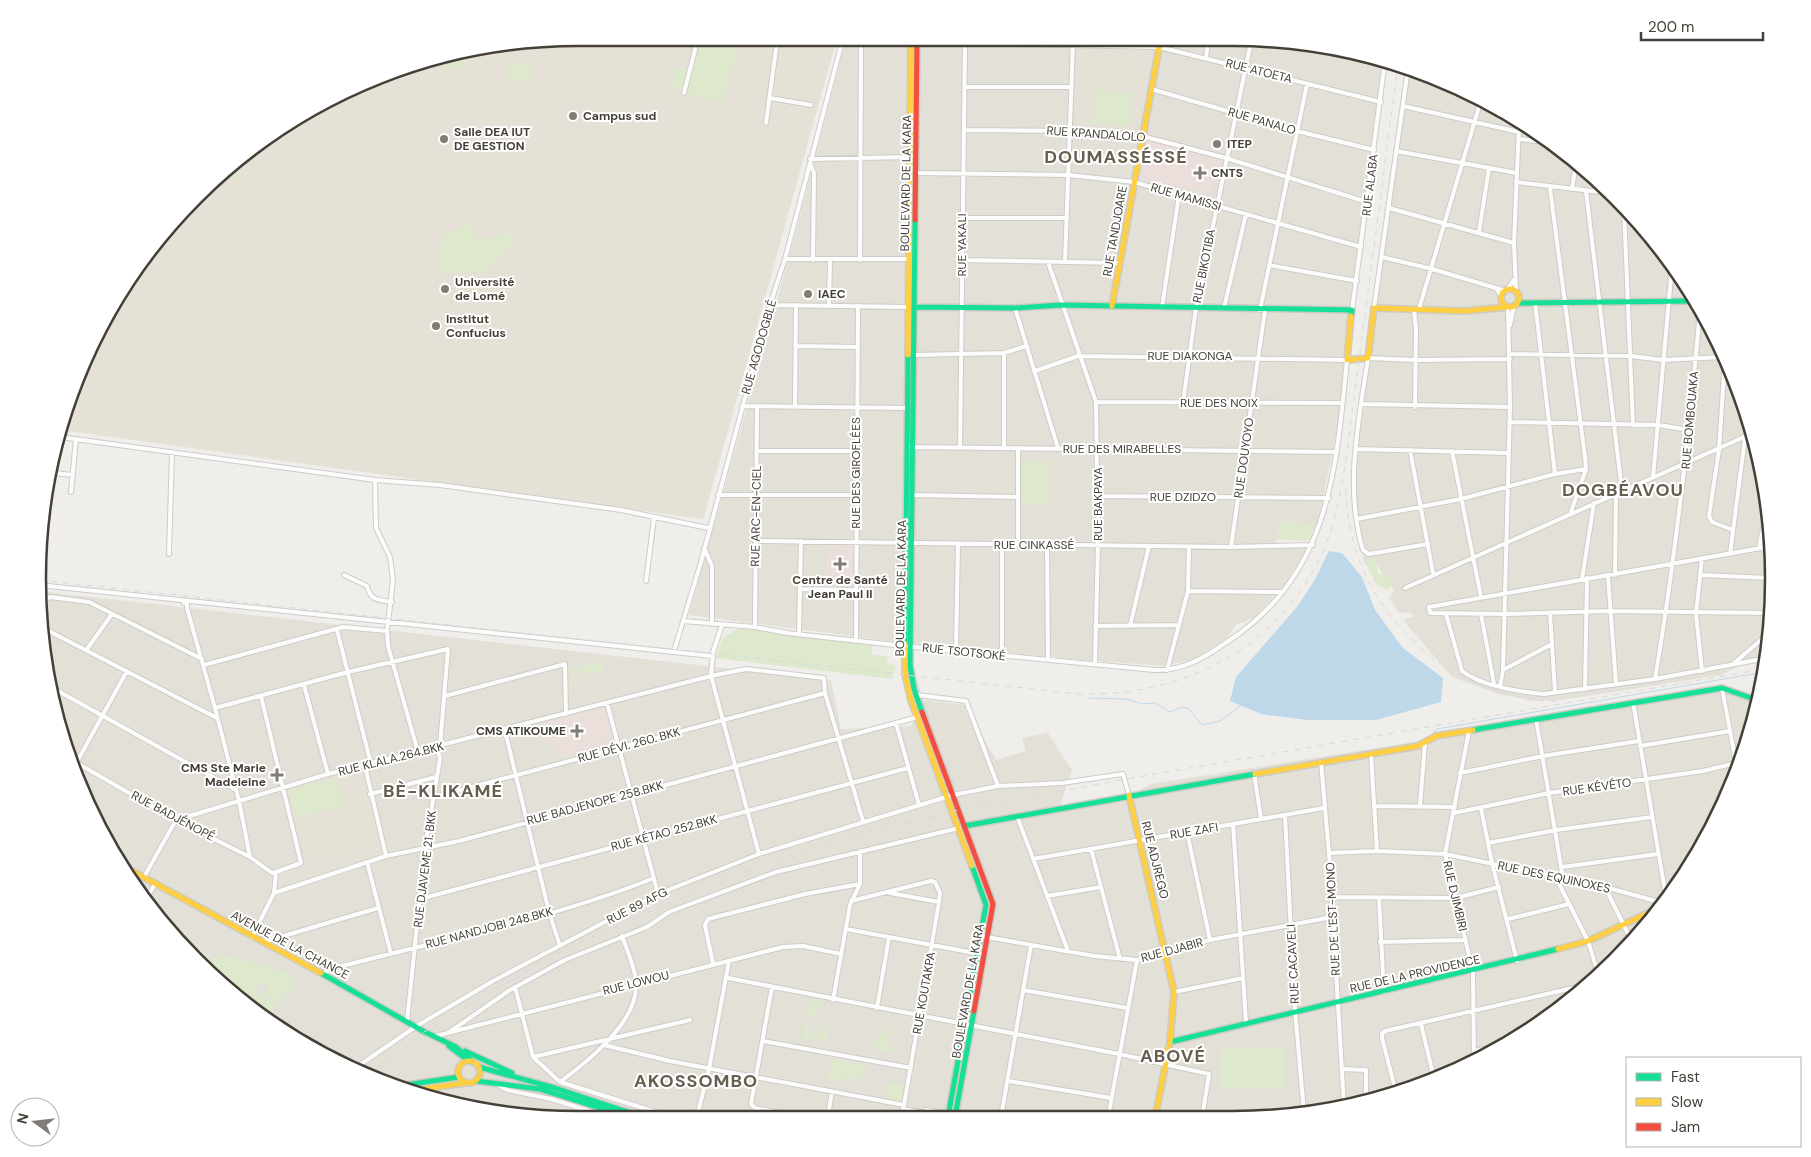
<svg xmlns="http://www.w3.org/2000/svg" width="1811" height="1157" font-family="'DM Sans',sans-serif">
<rect width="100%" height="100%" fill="#f0eeea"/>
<path fill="#e3e0d8" d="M845 42H1303L1384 60 1338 425 1319 518 1317 522 1306 524 1280 521 1275 547H1308L1284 585 1253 619 1237 624 1227 638 1193 660 1166 665 1180 667 1083 660 890 641 689 615 796 232Z
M1409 70 1472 93 1589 172 1662 249 1718 339 1755 438 1772 543 1769 649 1765 666 1745 663 1721 675 1561 700 1535 701 1498 694 1452 677 1403 620 1415 616 1409 612 1399 613 1389 598 1394 590 1383 578 1377 562 1364 564 1354 499 1361 414Z
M39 591 831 680 841 729 911 726 925 700 965 705 996 760 1026 751 1022 738 1048 733 1072 770 1058 811 1127 797 1151 784 1420 741 1719 690 1756 704 1745 752 1701 849 1639 935 1562 1008 1472 1064 1373 1101 1268 1118 508 1115 371 1078 278 1028 222 985 129 879 79 786 56 718 39 614Z"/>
<path fill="#e6e1d6" d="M508 42H836L704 517 701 519 61 430 66 404 110 308 149 249 222 172 278 129 405 66Z
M1077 48H1153L1134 130 1076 126Z
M796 264 824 265 827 268 826 300 798 301Z
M581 670 583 702 570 705 569 674Z
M52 693 93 716 94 720 74 758 68 754 56 718Z
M106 723 122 732 116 741 100 732Z
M361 768 381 850 309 867 286 788Z
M801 803 803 818 791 821 788 805Z"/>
<path fill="#eadfdb" d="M1146 139 1187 149 1186 153 1222 163 1216 183H1213L1211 191H1209L1208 193 1136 179Z
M827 544H854L851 586 826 587Z
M602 709 604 710 612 739 603 742 604 746 553 759 554 741 548 742 542 723Z"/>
<path fill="#dde8cc" d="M701 42 738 51 722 103 686 92Z
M477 49 468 61 460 65 458 71 424 62 459 53 458 60C466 58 469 51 477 49Z
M508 63 533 67 531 81 506 78Z
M677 67 689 70 683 91 671 88Z
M1095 90 1132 93 1130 126 1092 123Z
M240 158 237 180 218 176Z
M469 224 478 238C491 241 495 230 514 235L509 249 497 258 485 274 437 271 443 236Z
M1022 462H1049V504H1022Z
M1280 521 1306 524 1317 522 1308 541 1276 539Z
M1376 558 1378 573 1388 577 1392 583 1388 591 1376 584 1364 560Z
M738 629 763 630 873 644 871 654 888 657 887 664 896 665 892 679 715 658 723 637Z
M603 661V673L594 671 582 675 581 670 568 675 570 670Z
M337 778 344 805 296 818 289 791Z
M223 954 294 975V986L279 1002 265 995 268 986 260 981 255 992 275 1003 271 1016 249 1001 271 1020 269 1022 222 985 205 966Z
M808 1000 822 1004 819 1011 806 1019Z
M808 1022V1034L815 1033 819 1036 824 1031 823 1027 829 1028 826 1042 810 1039 805 1041 802 1034 803 1024Z
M895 1028 897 1031 887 1036 892 1053 874 1049 873 1039Z
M1221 1048H1285V1088H1220Z
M832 1058 867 1065 864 1078 858 1077 857 1080 844 1077 843 1082 828 1079Z
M888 1083 905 1085 902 1101 886 1099Z"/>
<path fill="#bed8ea" d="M1329 551 1342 553 1362 577 1375 610 1403 648 1443 678 1441 702 1376 720H1307L1261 714 1230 701 1236 677 1297 607 1314 581Z"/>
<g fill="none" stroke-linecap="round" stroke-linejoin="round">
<path stroke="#bed8ea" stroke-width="1" d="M916 680 934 735 955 790
M1089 698 1125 699 1143 704 1155 703 1170 712 1183 707 1189 709 1202 725 1220 721 1241 705
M1433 733 1437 729 1764 672
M1374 757 1418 749
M1328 765 1369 758
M1258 777 1319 766
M1234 781 1252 778
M1136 798 1207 786
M1106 803 1125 800"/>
<g stroke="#ceccc8" stroke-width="6">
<path id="street" d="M926 42 1159 47 1381 102
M1206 58 1208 42
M966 87H1071
M1151 89 1297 131 1374 150
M684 93 697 42
M770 98 811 105
M1403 106 1519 132
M766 123 777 42
M965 130 1070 131 1142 136 1226 158 1367 202
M1519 139 1544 142
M1396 151 1517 173
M810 159 910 157
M810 163 814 173 813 260
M916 173 1068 175 1134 182 1361 247
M1516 182 1609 193
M1550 188 1585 457 1586 469 1571 512
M1572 189 1576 163
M1586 191 1622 491
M1389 208 1514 243
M1624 209 1633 425
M962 218H1067
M1479 232 1489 168
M1382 257 1432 269 1506 291
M785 259H909
M860 260 861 42
M962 260 1119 263
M1048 262 1096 402 1098 545 1095 663
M1065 262 1073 42
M1269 265 1357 281
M1496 288 1501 296
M1507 290 1514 280
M1516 292 1514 243 1519 125
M1535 302 1555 474
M770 305 908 307
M829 305 830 260
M1162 307 1179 195
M1015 308 1058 448
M1224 308 1246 214
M1374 308 1408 69
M1419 309 1481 100
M1260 310 1307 84
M1352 310 1385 61
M1414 310 1416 329 1415 407
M1510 325 1514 306
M795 346 857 347
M1004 353V448
M1509 354 1631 356 1663 360 1724 357
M914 355 1004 353 1026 346
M1725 359 1719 450 1709 516 1712 522 1733 530
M1096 402 1342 403
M1183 403 1196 308 1251 42
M1362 404 1510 407
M742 406 907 408
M795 406 796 305
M1509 422 1659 425 1689 430
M1749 434 1750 425
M60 437 375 480 440 485 534 498 621 510 708 528
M907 447 1337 452
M960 448 965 42
M1356 449 1509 453
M1410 450 1433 573
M757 451H856
M1452 451 1481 597
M53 473 73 475
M1653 477 1672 266
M375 480 376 528 390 557 393 580 387 631 388 646 418 752
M71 492 76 439
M718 495H855
M912 495 1018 497
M1098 496 1329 498
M1357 519 1461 499 1555 474 1586 469
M755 541 1231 547 1313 545
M1047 543 1048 660
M1428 544 1369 554 1363 550C1344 488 1359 420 1368 358L1416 360 1510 359
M1018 545V448
M1231 547 1265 310
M704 548 712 566V624
M1759 548 1767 509
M169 554 172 452
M1730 554 1745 438
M1702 558 1696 614 1702 671
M344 575 367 586C370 600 378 600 392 602
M1615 575 1616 493
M1702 575 1771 578
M1608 576 1616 684
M1582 579 1594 503
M646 581 654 518
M39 585 712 656
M1405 588 1753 433
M800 589 856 590
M1188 591 1281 592
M184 603H187V608L215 708 239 801 250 857
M39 604 50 597 89 602 202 659
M1550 613 1555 692
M1770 613 1609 611 1505 614 1430 613 1429 607 1772 546
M1446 614 1462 671C1481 686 1520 692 1544 694L1655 679 1767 658
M1481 614 1494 684
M683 621 755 627 787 633 904 646 1154 670C1183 671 1204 658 1227 642 1330 576 1336 470 1347 360L1078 356 1035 371
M722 625 713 652 711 676 759 854
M1095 626 1178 625
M1130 626 1149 546
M41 627 217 718
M755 627 757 406
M337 630 371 764
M799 634 801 541
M856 640 858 306
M87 649 112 614
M956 650 958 545
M674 651 701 562 770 305 785 259 842 42
M1002 655V545
M1733 664 1769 633
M204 665 343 627 387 631
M1167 670 1188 591 1189 547
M1503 670 1552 644
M1655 679C1676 555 1689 435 1700 310
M304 685 328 774
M51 687 236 790
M1500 687 1503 670 1510 407 1508 307
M1722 688 1736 763
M1585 689 1587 578
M917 695 966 701 998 786
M445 696 565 664 566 714
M1633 702 1666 897
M607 703 658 894
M215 708 348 672 448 649 440 746
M1536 719 1563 878
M896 723 919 805
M505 731 549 912 560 946
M1469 731 1445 854 1473 972 1474 1062
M1640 746 1730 731
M1371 754 1377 851
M70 759 176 820 250 857 272 873 276 872 301 863 261 696
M1321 762 1329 853 1344 1106
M365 766 386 856
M73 769 127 671
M1254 773 1261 819
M1460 773 1543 756 1639 741
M370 794 436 777
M434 797 825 693
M1420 805 1425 744
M1374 806 1455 807
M1481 808 1492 863 1517 961
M1454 813 1549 793 1703 771 1740 762
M1285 815 1295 1011 1304 1112
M1017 816 1068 951
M1233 824 1246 1022
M1187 832 1210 940
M1488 843 1556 830 1652 817
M1091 849 1120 959
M1329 853 1377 851 1445 854 1605 887 1663 903
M1033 859 1324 808
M367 862 391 954
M1562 867 1658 854
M1555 876 1588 941 1598 973
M144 877 176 820 328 774 711 676 746 669 824 678 825 693 863 821
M1605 887 1632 942
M274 893 386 856 459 841 918 717
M890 893 939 902
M1047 896 1101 887
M1332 897 1456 898 1499 887
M1379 898 1384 992
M146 899 155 884
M420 899 908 768
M851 901 931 881 935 882 940 893 939 902 904 1105
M1508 919 1569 904
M846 929 980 954
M981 936 1094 956 1137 960 1210 940 1332 917
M252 937 274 893 276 872
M263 942 378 908
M1380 942 1466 940
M713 964 705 925 708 919 805 894 860 884
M323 974 331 969C436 941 553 919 654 878
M728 978 1119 1054 1209 1074 1202 1118
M515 987 533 1057 560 1082 669 1116
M772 987 751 1104 755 1108 795 1116
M1023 990 1127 1008
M1174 992 1243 978
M833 1000 850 905 860 884V851
M877 1008 889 937
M407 1022 425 847 440 759 437 747
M1421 1024 1434 1078
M448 1033 510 990 565 960 647 927 669 912 776 872 959 828
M436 1036 783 947 803 946 841 954
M763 1041 911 1068
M604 1045 670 1061 904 1105 903 1109 924 1113 926 1110 971 1117
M1475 1051 1502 1045
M533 1057 690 1020
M354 1069 415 1027 493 981 658 894 759 854 953 795 998 786 1062 783 1123 774 1129 795
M1343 1069 1366 1070V1102
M1008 1081 1111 1098
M560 1082C587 1062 638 1022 636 984 636 969 627 951 622 936
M497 1084 507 1090 551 1099 602 1115
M1396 1092 1382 1038V1034L1385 1031 1586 985
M1203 1113 1229 1118
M697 1116 709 1069 729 961
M828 1116 832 1091
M1001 1117 1031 945
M1108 1118 1137 960"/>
</g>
<g stroke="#cecbc2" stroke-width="8">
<path id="fast" d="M915 220 910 665 914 689 922 712
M1518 303 1694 301
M914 307 1015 308 1061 305 1352 310 1351 316
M905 644 908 355
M1473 730 1722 688 1757 700
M964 826 1255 774
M321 973 423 1031 456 1047 473 1062
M1170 1042 1558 949
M449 1046 469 1061
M465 1051 512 1073
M479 1067 555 1088 637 1115
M476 1081 540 1089 623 1115
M399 1086 459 1077
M948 1117 986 905 972 866
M955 1117 974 1011"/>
</g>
<g stroke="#cecbc2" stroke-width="8">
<path id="slow" d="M1501 298a9 9 0 1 1 18 0a9 9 0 1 1-18 0Z
M1112 306 1160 42
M1351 316 1347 360 1368 358 1374 308 1465 311 1507 307
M908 355 911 42
M905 644V674L911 700 972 866
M1255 774 1418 746 1436 736 1473 730
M1129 795 1174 992 1170 1042 1155 1118
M121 865 321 973
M1558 949 1588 941 1659 908
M458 1072a11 11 0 1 1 22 0a11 11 0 1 1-22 0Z
M415 1090 465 1083"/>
</g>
<g stroke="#cecbc2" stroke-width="8">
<path id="jam" d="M915 220 917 42
M922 712 993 904 974 1011"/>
</g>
<use href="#street" stroke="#fdfcfc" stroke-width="4"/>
<use href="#fast" stroke="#16e098" stroke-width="5"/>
<use href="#slow" stroke="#ffcf43" stroke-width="5"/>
<use href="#jam" stroke="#f24e42" stroke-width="5"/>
<path stroke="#d9d9d8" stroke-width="1" stroke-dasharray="6 6" stroke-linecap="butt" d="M1346 489C1347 604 1444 700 1558 701
M39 580 1079 694C1182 697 1281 648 1323 551 1336 522 1341 491 1346 459L1398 65
M365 1075 396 1056 424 1032 557 954 601 933 722 880 799 853 875 831 959 810 1126 779 1764 669"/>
</g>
<g fill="#817d76" stroke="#fff" stroke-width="2">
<circle cx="573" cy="116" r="5"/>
<circle cx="444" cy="139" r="5"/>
<circle cx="1217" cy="144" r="5"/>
<path d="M1197.5 165.5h5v5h5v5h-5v5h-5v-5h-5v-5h5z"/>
<circle cx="445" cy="289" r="5"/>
<circle cx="808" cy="294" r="5"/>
<circle cx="436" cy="326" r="5"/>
<path d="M837.5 556.5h5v5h5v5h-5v5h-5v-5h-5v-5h5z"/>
<path d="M574.5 723.5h5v5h5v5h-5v5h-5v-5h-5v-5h5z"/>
<path d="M274.5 767.5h5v5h5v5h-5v5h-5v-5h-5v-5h5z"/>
</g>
<g text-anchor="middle" stroke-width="4" stroke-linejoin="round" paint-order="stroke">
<g font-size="12" fill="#454037" stroke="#fff">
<text transform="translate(1259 71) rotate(14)" y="4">RUE ATOETA</text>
<text transform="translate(1262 121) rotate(16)" y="4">RUE PANALO</text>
<text transform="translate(1096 134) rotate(4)" y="4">RUE KPANDALOLO</text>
<text transform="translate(906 183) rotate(-89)" y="4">BOULEVARD DE LA KARA</text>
<text transform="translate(1370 185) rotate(-83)" y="4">RUE ALABA</text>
<text transform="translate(1186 197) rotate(16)" y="4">RUE MAMISSI</text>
<text transform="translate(1115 231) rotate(-80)" y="4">RUE TANDJOARE</text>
<text transform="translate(962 245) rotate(-90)" y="4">RUE YAKALI</text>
<text transform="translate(1204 266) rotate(-79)" y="4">RUE BIKOTIBA</text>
<text transform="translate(759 347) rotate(-74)" y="4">RUE AGODOGBLÉ</text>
<text x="1190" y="360">RUE DIAKONGA</text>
<text x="1219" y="407">RUE DES NOIX</text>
<text transform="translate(1690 420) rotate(-85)" y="4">RUE BOMBOUAKA</text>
<text x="1122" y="453">RUE DES MIRABELLES</text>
<text transform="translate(1244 458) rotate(-82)" y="4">RUE DOUYOYO</text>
<text transform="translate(856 473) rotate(-90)" y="4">RUE DES GIROFLÉES</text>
<text x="1183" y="501">RUE DZIDZO</text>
<text transform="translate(1098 504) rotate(-90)" y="4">RUE BAKPAYA</text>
<text transform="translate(756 516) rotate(-89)" y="4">RUE ARC-EN-CIEL</text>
<text x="1034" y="549">RUE CINKASSÉ</text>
<text transform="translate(901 588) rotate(-89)" y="4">BOULEVARD DE LA KARA</text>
<text transform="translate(964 652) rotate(6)" y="4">RUE TSOTSOKÉ</text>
<text transform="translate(629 745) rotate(-15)" y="4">RUE DÉVI. 260. BKK</text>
<text transform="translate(391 759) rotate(-14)" y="4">RUE KLALA.264.BKK</text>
<text transform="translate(1597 787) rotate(-8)" y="4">RUE KÉVÉTO</text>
<text transform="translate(595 803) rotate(-15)" y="4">RUE BADJENOPE 258.BKK</text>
<text transform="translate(173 816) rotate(28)" y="4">RUE BADJÉNOPÉ</text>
<text transform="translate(1194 831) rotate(-10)" y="4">RUE ZAFI</text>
<text transform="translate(664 833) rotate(-15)" y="4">RUE KÉTAO 252.BKK</text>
<text transform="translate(1155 860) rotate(76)" y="4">RUE ADJREGO</text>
<text transform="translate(425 869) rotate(-83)" y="4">RUE DJAVEME 21. BKK</text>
<text transform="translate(1554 877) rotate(12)" y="4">RUE DES EQUINOXES</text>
<text transform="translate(1455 896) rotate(77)" y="4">RUE DJIMBIRI</text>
<text transform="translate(637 906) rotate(-27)" y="4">RUE 89 AFG</text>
<text transform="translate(1333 919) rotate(-93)" y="4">RUE DE L'EST-MONO</text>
<text transform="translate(489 928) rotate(-15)" y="4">RUE NANDJOBI 248.BKK</text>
<text transform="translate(290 945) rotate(28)" y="4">AVENUE DE LA CHANCE</text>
<text transform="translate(1172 950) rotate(-15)" y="4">RUE DJABIR</text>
<text transform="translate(1293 964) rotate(-93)" y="4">RUE CACAVELI</text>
<text transform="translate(1415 974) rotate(-13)" y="4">RUE DE LA PROVIDENCE</text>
<text transform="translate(636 983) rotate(-14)" y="4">RUE LOWOU</text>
<text transform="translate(968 991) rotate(-80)" y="4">BOULEVARD DE LA KARA</text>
<text transform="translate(924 993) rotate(-80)" y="4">RUE KOUTAKPA</text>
</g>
<g font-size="12" font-weight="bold" fill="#454037" stroke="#fff" text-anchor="start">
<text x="583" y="120">Campus sud</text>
<text x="454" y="136">Salle DEA IUT<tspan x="454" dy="14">DE GESTION</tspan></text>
<text x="1227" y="148">ITEP</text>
<text x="1211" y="177">CNTS</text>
<text x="455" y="286">Université<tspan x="455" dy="14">de Lomé</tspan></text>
<text x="818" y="298">IAEC</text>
<text x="446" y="323">Institut<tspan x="446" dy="14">Confucius</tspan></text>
<text x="840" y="584" text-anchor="middle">Centre de Santé<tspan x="840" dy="14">Jean Paul II</tspan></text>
<text x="566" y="735" text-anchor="end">CMS ATIKOUME</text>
<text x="266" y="772" text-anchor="end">CMS Ste Marie<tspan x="266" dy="14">Madeleine</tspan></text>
</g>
<g font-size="18" font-weight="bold" letter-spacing="1" fill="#675e4f" stroke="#fff">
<text x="1116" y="163">DOUMASSÉSSÉ</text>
<text x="1623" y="496">DOGBÉAVOU</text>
<text x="443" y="797">BÈ-KLIKAMÉ</text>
<text x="1173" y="1062">ABOVÉ</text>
<text x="696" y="1087">AKOSSOMBO</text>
</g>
</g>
<path d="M0 0H1811V1157H0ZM578 46H1233A532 532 0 0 1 1765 578V579A532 532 0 0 1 1233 1111H578A532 532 0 0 1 46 579V578A532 532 0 0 1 578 46Z" fill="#fff" fill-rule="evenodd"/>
<path fill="none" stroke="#454037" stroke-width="2.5" d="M578 46H1233A532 532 0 0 1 1765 578V579A532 532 0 0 1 1233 1111H578A532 532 0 0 1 46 579V578A532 532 0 0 1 578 46Z"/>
<rect x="1626" y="1057" width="175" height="90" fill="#ffffff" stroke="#b5b3af"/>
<rect x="1636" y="1073" width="25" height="8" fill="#16e098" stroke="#b5b3af"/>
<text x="1671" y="1082" font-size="15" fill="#454037">Fast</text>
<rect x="1636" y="1098" width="25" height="8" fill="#ffcf43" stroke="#b5b3af"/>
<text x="1671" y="1107" font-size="15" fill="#454037">Slow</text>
<rect x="1636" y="1123" width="25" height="8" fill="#f24e42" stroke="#b5b3af"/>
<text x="1671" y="1132" font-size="15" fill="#454037">Jam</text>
<g transform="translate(35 1122) rotate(285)"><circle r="24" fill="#ffffff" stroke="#b5b3af"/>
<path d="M0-4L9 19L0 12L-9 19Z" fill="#817d76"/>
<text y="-8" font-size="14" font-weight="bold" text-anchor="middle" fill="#454037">N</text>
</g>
<path d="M1641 32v8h122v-8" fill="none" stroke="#454037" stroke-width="2.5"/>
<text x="1648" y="32" font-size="15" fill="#454037" stroke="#ffffff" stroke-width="4" paint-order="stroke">200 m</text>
</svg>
